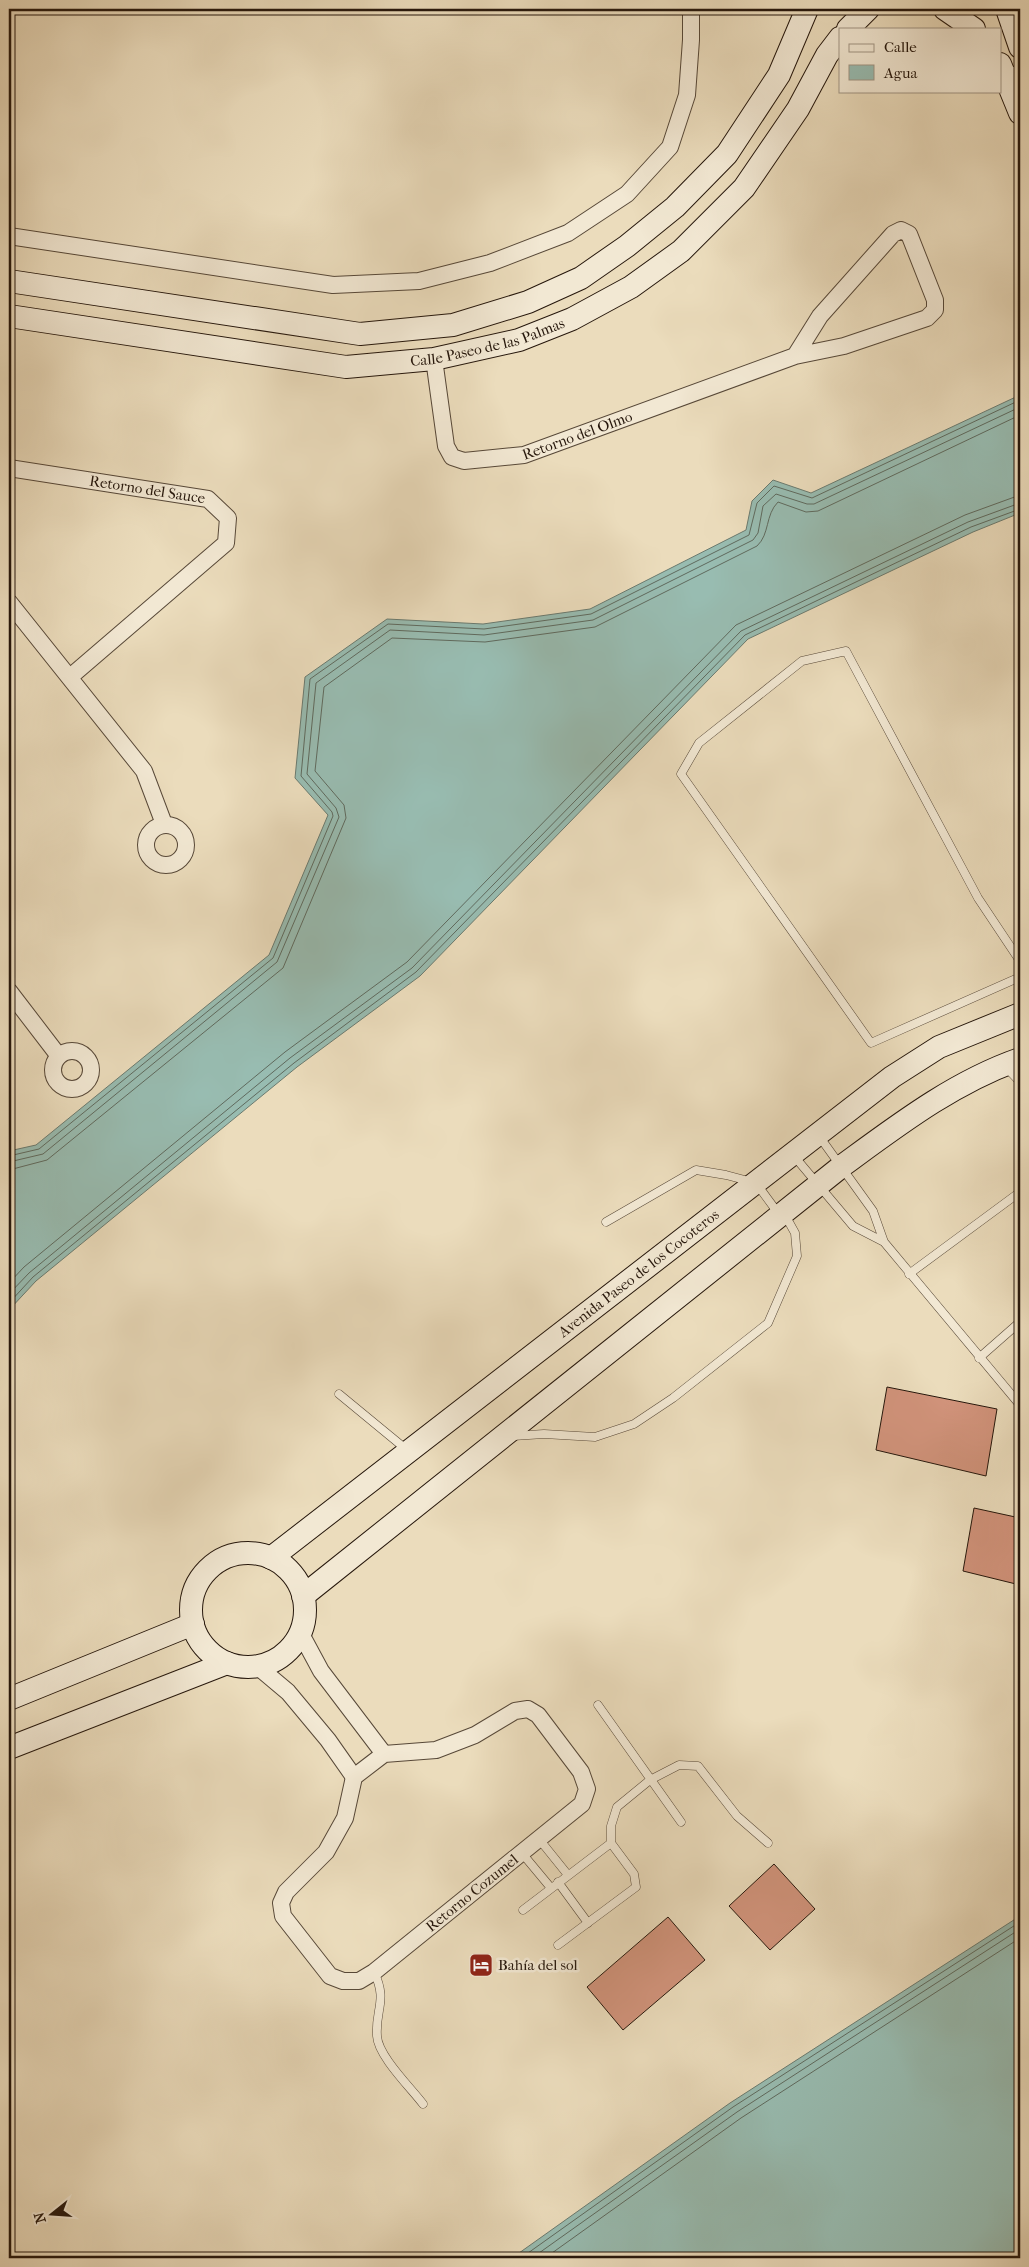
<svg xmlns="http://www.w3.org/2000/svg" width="1029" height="2267" font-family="'IM FELL French Canon',serif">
<rect width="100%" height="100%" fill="#ebdcbc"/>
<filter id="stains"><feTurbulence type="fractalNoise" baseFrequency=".004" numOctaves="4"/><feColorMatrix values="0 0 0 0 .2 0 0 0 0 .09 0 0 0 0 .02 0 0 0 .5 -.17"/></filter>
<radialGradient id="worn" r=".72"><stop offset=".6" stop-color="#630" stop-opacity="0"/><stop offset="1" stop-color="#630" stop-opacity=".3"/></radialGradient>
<path fill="#98bcb1" stroke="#6a7a6f" d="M1020 395V513L973 532 748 639 420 976 297 1067 36 1281 9 1310V1151L36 1145 269 955 328 815 295 778 305 677 387 619 483 624 590 609 746 530 752 501 773 480 811 493Z
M1020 1916V2258H512L730 2103Z"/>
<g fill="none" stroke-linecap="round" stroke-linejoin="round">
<path stroke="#5f6a5e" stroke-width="1" d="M9 1156 39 1149 273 958 333 816 332 812 301 776 310 679 388 624 484 629 591 614 749 535 757 503 774 486 812 498 1020 400
M9 1162 43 1154 277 962 339 817 336 808 307 774 316 683 390 630 484 635 593 620 753 540 758 533 763 506 776 494 807 504H814L1020 407
M9 1170 47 1160 283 968 346 818 344 805 315 771 324 687 392 638 485 642 595 627 757 546C770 534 765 515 778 502L806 512 818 511 1020 415
M9 1283 24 1267 285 1052 407 962 736 625 965 515 1020 495
M9 1294 29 1273 290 1058 412 968 741 631 968 522 1020 503
M9 1303 33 1277 294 1063 416 972 745 635 971 527 1020 509
M521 2258 733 2107 1020 1922
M532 2258 737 2112 1020 1929
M545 2258 741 2118 1020 1938"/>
</g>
<path fill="#d1937b" stroke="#26170c" d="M887 1387 997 1409 986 1476 876 1450Z
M974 1508 1020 1518V1585L963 1571Z
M774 1864 815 1909 770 1950 729 1906Z
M668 1917 705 1960 623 2030 587 1987Z"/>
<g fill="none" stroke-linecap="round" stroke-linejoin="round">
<g stroke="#574838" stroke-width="9">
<path id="lane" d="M1020 961 978 898 846 651 802 661 699 743 681 774 871 1043 1020 977
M1006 1067 1020 1082
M819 1136 873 1211 884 1242 1020 1405
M794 1156 853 1226 884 1242
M606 1222 696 1170 726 1175 756 1183 778 1213
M909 1274 1020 1192
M979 1358 1020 1322
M339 1394 407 1450
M513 1436 544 1434 595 1437 634 1424 673 1398 768 1323 797 1256 795 1233 785 1215
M598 1705 681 1822
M539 1839 568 1875
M521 1852 551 1888
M558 1882 588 1923
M523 1910 611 1843V1826L617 1807 650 1780 679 1765 698 1766 737 1816 768 1843
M558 1945 636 1887 634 1874 611 1843
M374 1972C388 2001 375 2009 377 2036 378 2056 411 2088 423 2104"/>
</g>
<g stroke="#574838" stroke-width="18">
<g id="street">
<path d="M1007 78 1020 73"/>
<path d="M9 236 333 285 419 281 490 263 568 233 627 194 670 147 687 95 691 40V9"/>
<path id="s1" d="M434 359 446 446 452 457 464 461 524 455 795 356 844 346 927 318 935 310V300L909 234 901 230 893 234 820 316 795 356"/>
<path id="s2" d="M9 468 208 499 228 518 226 543 70 677"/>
<path d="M9 602 144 771 164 824"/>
<circle cx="166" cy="845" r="20"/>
<path d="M9 991 58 1055"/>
<circle cx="72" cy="1070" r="19"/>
<path d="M300 1632 321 1671 384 1754"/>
<path d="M257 1666 288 1692 328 1740 354 1777"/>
<path d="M528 1709 538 1715 581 1772 587 1789 582 1804 374 1972 359 1981H343L330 1976 283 1916 281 1903 286 1892 326 1852 345 1818 354 1777 384 1754 436 1750 475 1735 515 1711Z"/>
</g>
</g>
<g stroke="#26170c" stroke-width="24">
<g id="secondary">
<path d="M945 9 974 29"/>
<path d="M1007 9 1020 47"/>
<path d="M848 29 868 9"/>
<path d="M1000 64 1020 113"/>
<path d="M9 281 360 334 453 325 528 302 581 278 627 246 675 207 727 154 779 75 807 9"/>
<path id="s3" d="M9 316 346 367 434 359 519 340 572 319 631 287 681 251 744 188 798 109 827 55 840 38"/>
<circle cx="248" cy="1610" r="57"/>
<path id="s4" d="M271 1558 892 1077 939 1047 1020 1014"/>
<path d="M303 1596 842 1166C898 1125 954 1082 1020 1059"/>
<path d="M9 1699 193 1624"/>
<path d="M9 1748 227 1663"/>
</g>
</g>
<use href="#lane" stroke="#f2e8d3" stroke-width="8"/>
<use href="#street" stroke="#f2e8d3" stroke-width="16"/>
<use href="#secondary" stroke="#f2e8d3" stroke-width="22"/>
</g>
<defs>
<g id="hotel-square" transform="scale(1.25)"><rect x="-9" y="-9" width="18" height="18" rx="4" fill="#8f2418" stroke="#f2e8d3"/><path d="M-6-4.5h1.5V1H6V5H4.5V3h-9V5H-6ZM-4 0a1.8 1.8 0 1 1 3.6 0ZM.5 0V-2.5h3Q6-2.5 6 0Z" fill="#fff"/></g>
</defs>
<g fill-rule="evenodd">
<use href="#hotel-square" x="481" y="1965"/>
</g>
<g text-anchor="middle" stroke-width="5" stroke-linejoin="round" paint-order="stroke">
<g font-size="15" fill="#26170c" stroke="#f2e8d3">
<text dy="5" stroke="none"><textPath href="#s3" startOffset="485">Calle Paseo de las Palmas</textPath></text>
<text dy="5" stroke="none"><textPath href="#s1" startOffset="230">Retorno del Olmo</textPath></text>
<text dy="5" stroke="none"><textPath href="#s2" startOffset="140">Retorno del Sauce</textPath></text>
<text dy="5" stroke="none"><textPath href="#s4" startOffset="465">Avenida Paseo de los Cocoteros</textPath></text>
<text transform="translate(472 1893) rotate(-39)" y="5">Retorno Cozumel</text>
</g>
<g font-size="15" fill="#26170c" stroke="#f2e8d3" text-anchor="start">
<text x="498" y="1970">Bahía del sol</text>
</g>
</g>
<rect width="1029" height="2267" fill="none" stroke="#ebdcbc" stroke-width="30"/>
<rect x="10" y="10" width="1009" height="2247" fill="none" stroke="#26170c" stroke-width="2.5"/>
<rect x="15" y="15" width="999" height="2237" fill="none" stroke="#26170c"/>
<rect x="839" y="28" width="162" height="65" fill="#f2e8d3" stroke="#a09483"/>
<rect x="849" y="44" width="25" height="8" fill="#f2e8d3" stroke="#a09483"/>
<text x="884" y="52" font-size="15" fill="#26170c">Calle</text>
<rect x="849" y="65" width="25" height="15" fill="#98bcb1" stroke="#a09483"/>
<text x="884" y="78" font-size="15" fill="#26170c">Agua</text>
<g transform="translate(52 2214) rotate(253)" stroke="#f2e8d3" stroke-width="4" paint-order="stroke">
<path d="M0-4L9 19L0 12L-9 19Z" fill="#26170c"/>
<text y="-8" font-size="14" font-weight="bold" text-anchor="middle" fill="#26170c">N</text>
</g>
<rect width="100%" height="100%" filter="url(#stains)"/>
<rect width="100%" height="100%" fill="url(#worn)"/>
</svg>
